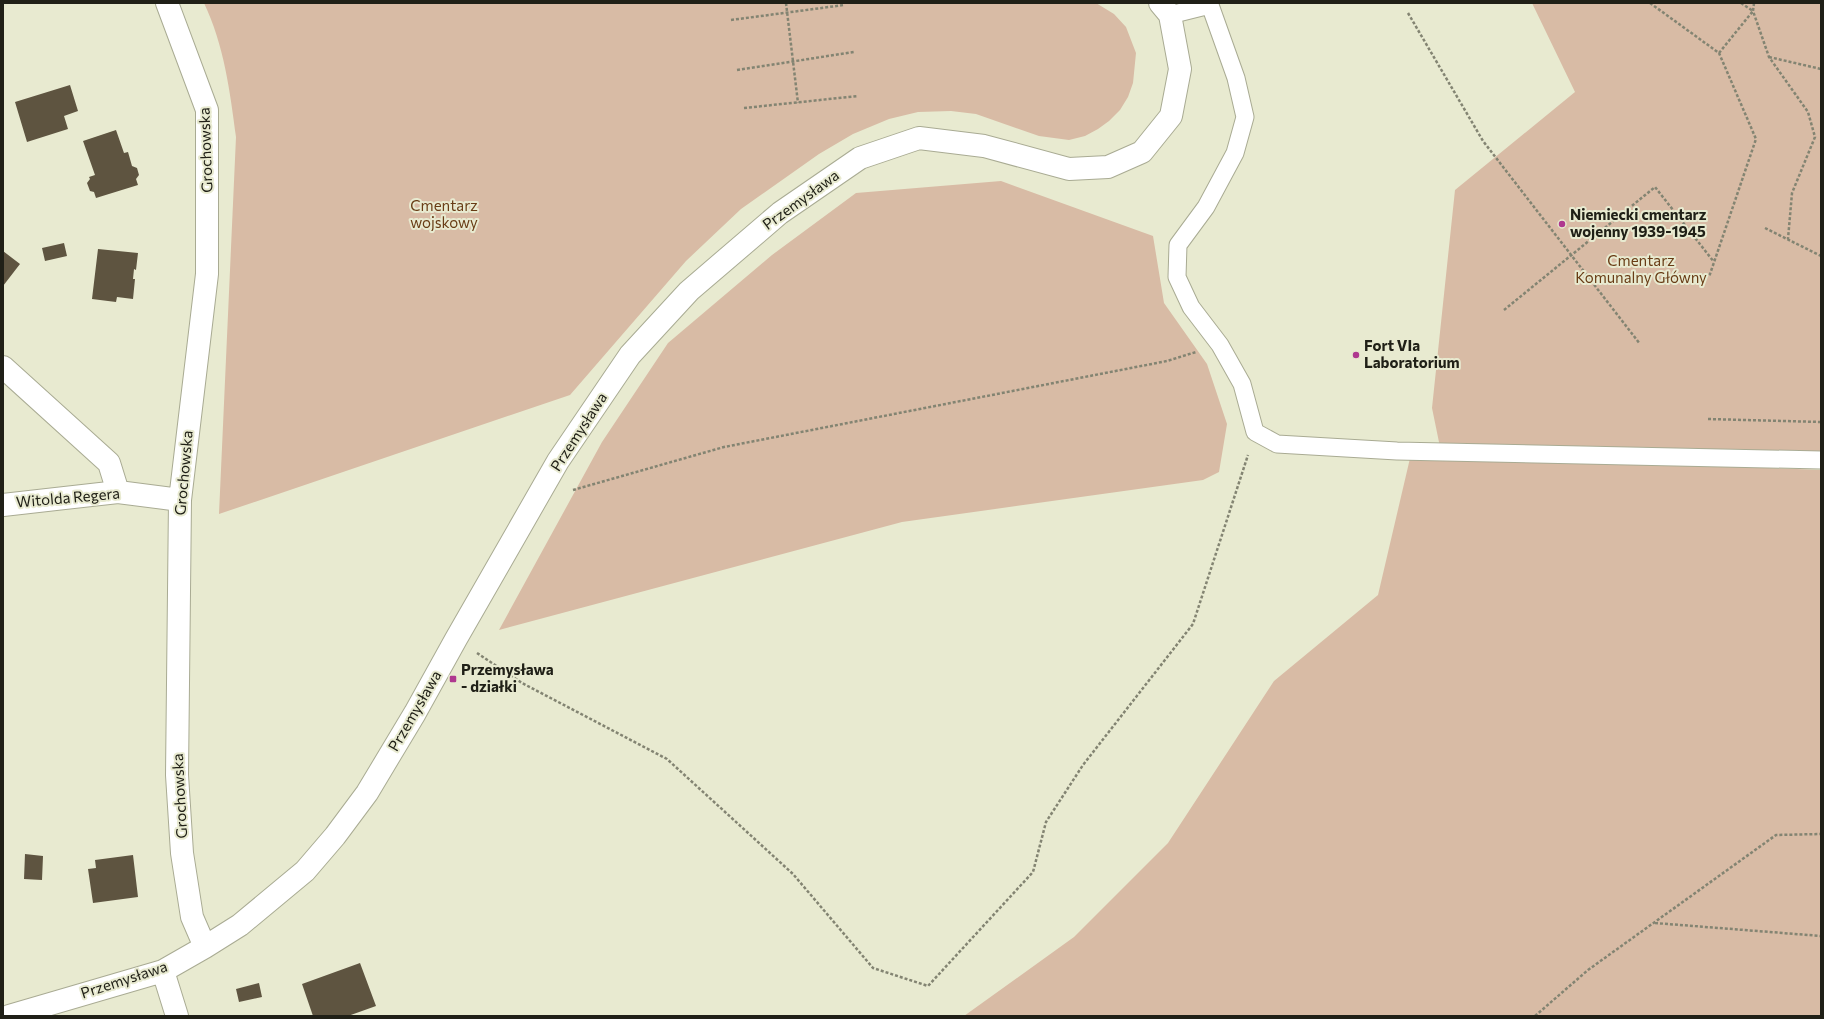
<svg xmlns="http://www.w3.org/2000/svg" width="1824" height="1019" font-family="Commissioner,sans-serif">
<rect width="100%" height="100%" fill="#e8ead0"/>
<path fill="#d8bba5" d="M204 3H1096L1114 14 1126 27 1136 53 1133 83 1128 97 1120 110 1109 121 1098 129 1085 136 1069 140 1039 136 976 114 951 111 918 112 889 119 853 134 819 154 741 209 686 261 570 395 219 514 236 137C230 91 224 45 204 3Z
M1532 3H1821V452L1440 447 1432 408 1455 190 1575 92Z
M1001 181 1153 236 1164 303 1207 364 1227 424 1219 472 1203 480 902 522 499 630 602 442 668 343 772 255 856 193Z
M1411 454 1821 470V1016H964L1074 937 1168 843 1274 681 1378 595Z"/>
<path fill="#5e5440" d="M70 85 78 111 64 116 68 129 27 142 15 102Z
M116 130 124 153 128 152 132 166 137 168 139 175 136 179 138 185 96 198 94 192 90 191 87 183 90 179 89 177 95 175 83 141Z
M64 243 67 256 45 261 42 248Z
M98 249 138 253 136 270 134 269 133 279H135L133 299 117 297 116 302 92 299Z
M3 251 20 264 3 286Z
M25 854 43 856 42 880 24 879Z
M133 855 138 897 93 903 88 869 96 868 95 860Z
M360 963 376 1006 348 1016H313L302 984Z
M259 983 262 997 239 1002 236 989Z"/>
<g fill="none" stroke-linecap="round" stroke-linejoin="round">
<g stroke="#a9ab93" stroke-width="19">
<path id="service" d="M1170 15 1210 5 1236 78 1245 117 1235 153 1206 207 1178 245 1177 277 1191 307 1220 345 1242 384 1255 432 1277 444 1397 451 1821 460"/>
</g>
<g stroke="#a9ab93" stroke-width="24">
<path id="minor" d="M167 3 207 110V274L180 500 177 775 182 853 192 917 205 947
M3 367 109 463 118 492
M3 505 118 492 180 500
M163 971 177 1016
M9 1016 163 971 205 947 240 925 305 871 335 836 367 793 415 713 456 639 558 461 630 355 689 291 780 213 860 158 919 138 984 146 1069 169 1108 167 1142 152 1171 116 1180 69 1170 15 1160 3"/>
</g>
<path stroke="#838472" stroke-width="2.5" stroke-dasharray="3 2" stroke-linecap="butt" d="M786 3 798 103
M1650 3 1719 53 1756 139 1709 277
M1741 3 1753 11
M1754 3 1753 11 1769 57 1808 112 1815 137 1792 193 1788 239
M1408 13 1483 141 1640 344
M731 20 844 5
M1719 53 1753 11
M1769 57 1821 69
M737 70 854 52
M744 108 858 96
M1765 228 1821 256
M1504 310 1655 187 1714 262
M1708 419 1821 422
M573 490 724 447 1167 361 1196 352
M477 653 522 683 667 759 793 874 873 968 928 986 1033 872 1046 822 1083 765 1193 624 1248 455
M1655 923 1821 936
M1535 1016 1588 970 1776 835 1821 834"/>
<use href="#service" stroke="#fff" stroke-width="17"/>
<use href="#minor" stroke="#fff" stroke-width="22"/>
</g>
<g fill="#af388f" stroke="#e8ead0" stroke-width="1.5">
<circle cx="1562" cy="224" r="4"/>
<circle cx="1356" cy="355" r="4"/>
<rect x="449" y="675" width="8" height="8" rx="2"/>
</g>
<g text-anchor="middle" stroke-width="4" stroke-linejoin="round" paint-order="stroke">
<g font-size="15" fill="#202017" stroke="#e8ead0">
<text transform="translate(206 150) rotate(-92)" y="5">Grochowska</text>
<text transform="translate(801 200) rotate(-36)" y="5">Przemysława</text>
<text transform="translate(579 432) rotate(-57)" y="5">Przemysława</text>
<text transform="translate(184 473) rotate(-85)" y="5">Grochowska</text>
<text transform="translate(68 498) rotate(-5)" y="5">Witolda Regera</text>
<text transform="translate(415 711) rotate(-60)" y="5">Przemysława</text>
<text transform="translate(180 796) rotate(-93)" y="5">Grochowska</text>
<text transform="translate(124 980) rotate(-18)" y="5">Przemysława</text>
</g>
<g font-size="15" fill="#683c15" stroke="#e8ead0">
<text x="444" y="211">Cmentarz<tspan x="444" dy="17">wojskowy</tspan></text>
<text x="1641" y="266">Cmentarz<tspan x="1641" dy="17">Komunalny Główny</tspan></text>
</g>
<g font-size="15" font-weight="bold" fill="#202017" stroke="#e8ead0" text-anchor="start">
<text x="1570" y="220">Niemiecki cmentarz<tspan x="1570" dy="17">wojenny 1939-1945</tspan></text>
<text x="1364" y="351">Fort VIa<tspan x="1364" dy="17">Laboratorium</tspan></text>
<text x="461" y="675">Przemysława<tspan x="461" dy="17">- działki</tspan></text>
</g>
</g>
<rect width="1824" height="1019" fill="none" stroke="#202017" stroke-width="8"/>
</svg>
